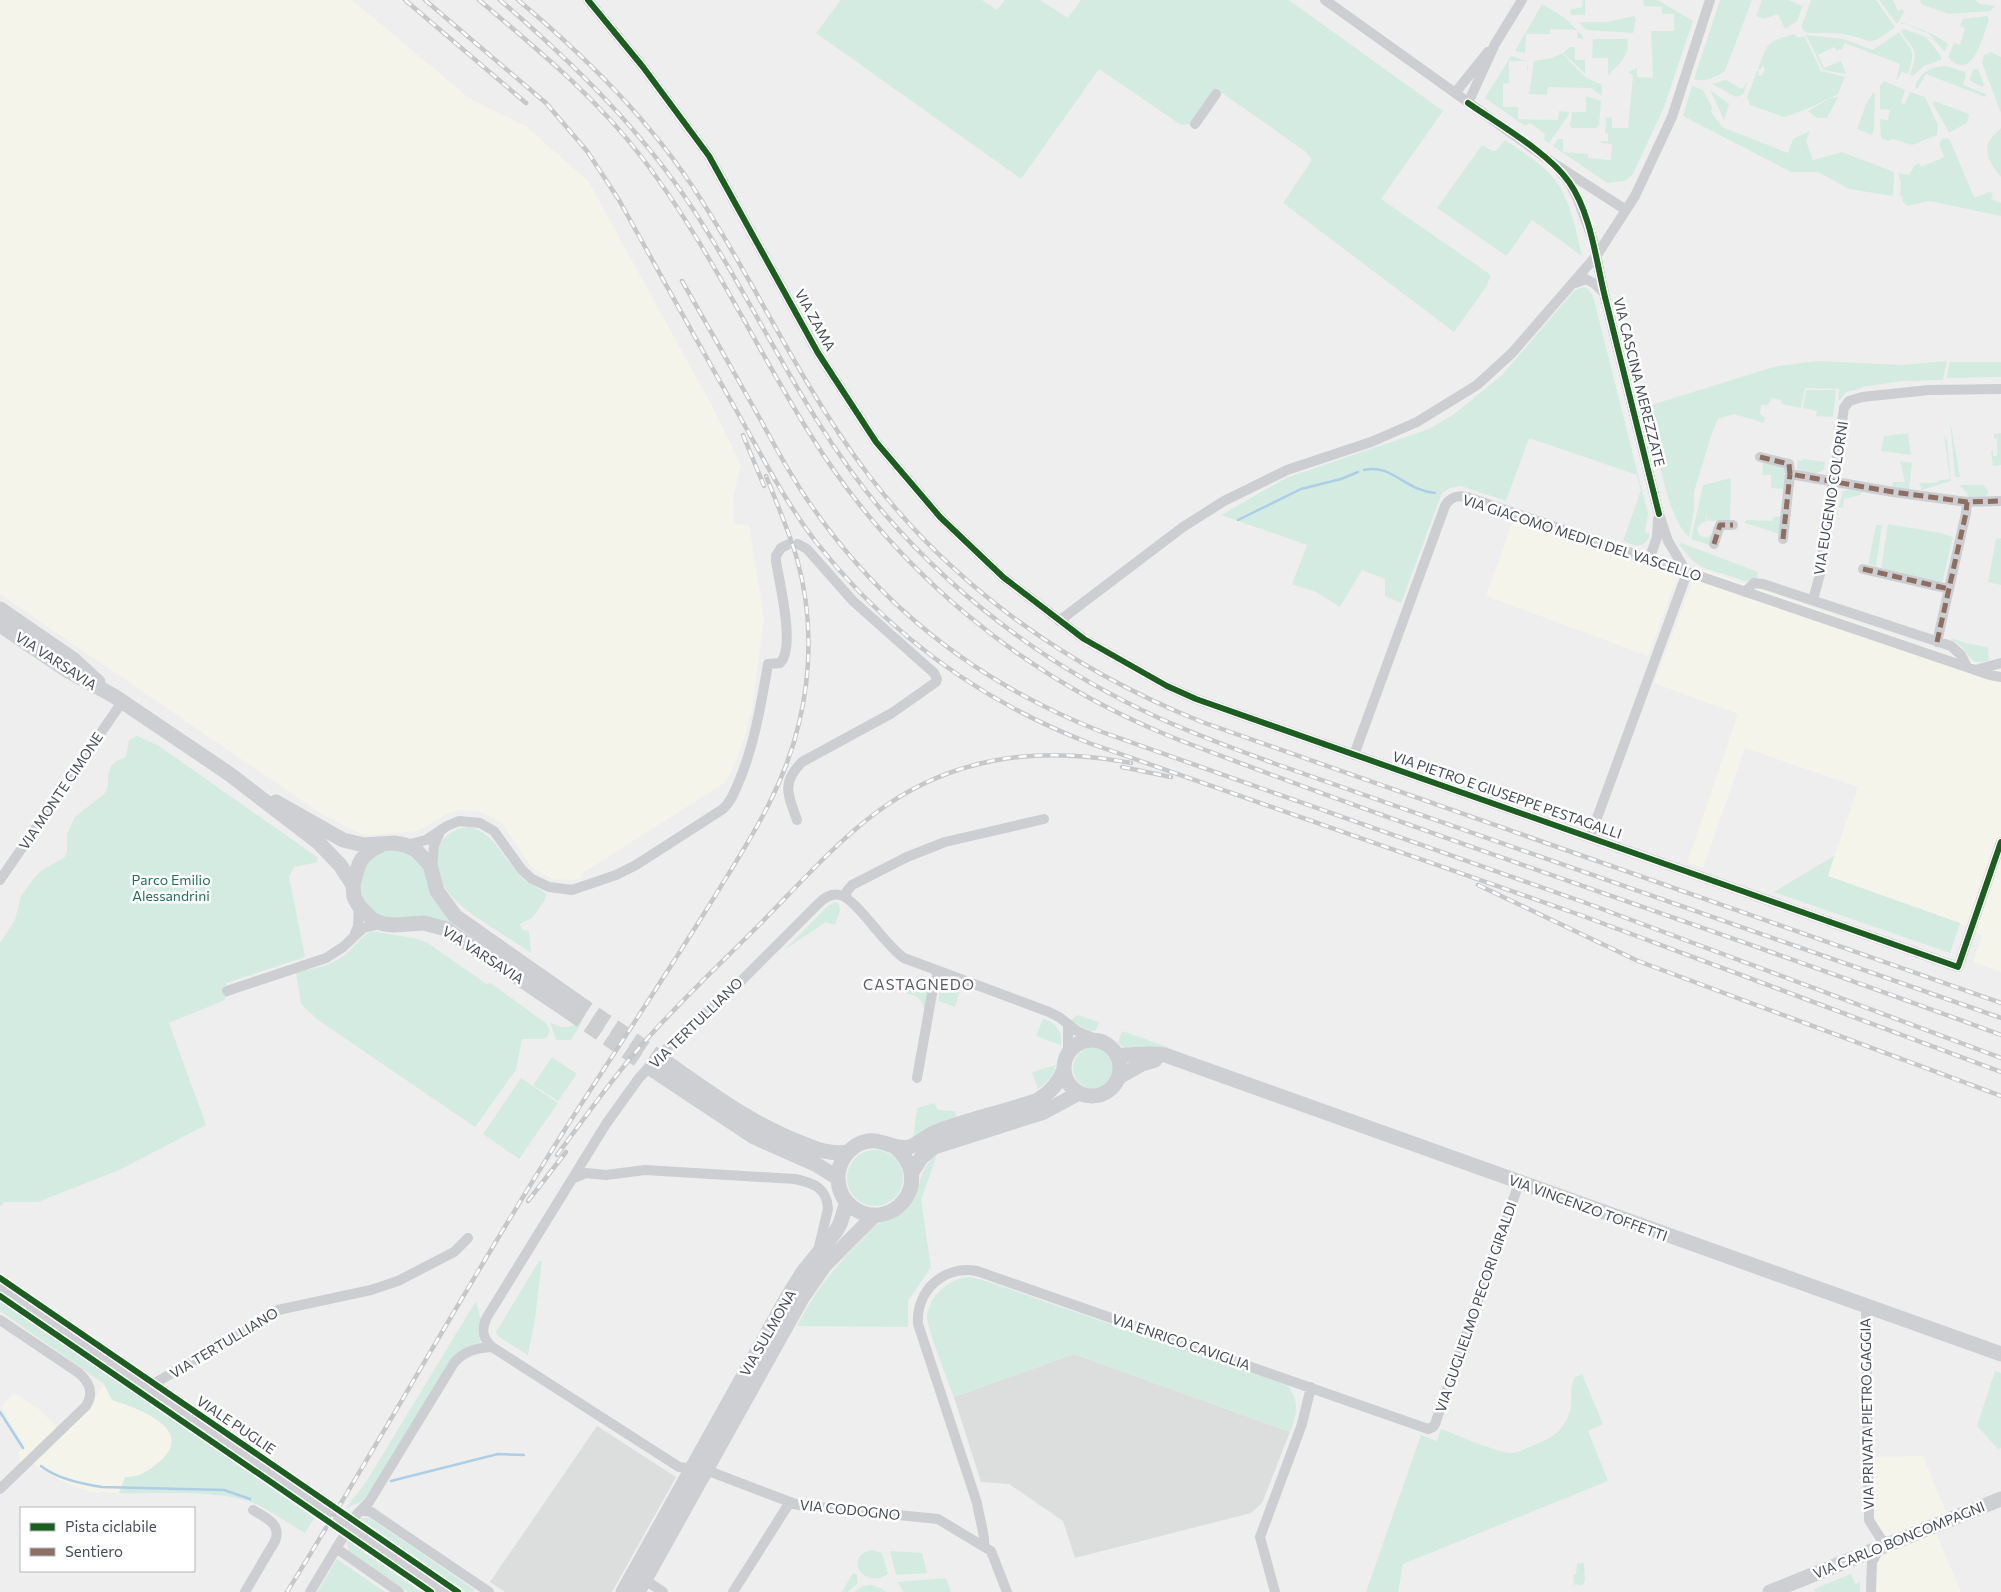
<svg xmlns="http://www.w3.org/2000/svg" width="2001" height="1592" font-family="Commissioner,sans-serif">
<rect width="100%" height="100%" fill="#eee"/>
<path fill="#f4f4ea" d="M0 0H352L469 98 527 127 588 181 711 404 741 465 733 497 734 524 749 525 764 618 752 708 746 733 735 764 726 782 584 872 582 878 572 880 552 879 540 873 530 865 503 825 494 818 480 812 462 810 451 812 417 831 369 835 361 834 320 813 0 594Z
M1513 521 1677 577 1648 656 1486 596Z
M1696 567 1963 660 2001 671V972L1973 962 1982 935 1960 923 1828 876 1858 787 1745 748 1703 868 1687 863 1738 714 1654 683 1692 583Z
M104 1384 112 1400 138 1409 151 1416 165 1426 170 1432 172 1440 171 1448 167 1455 147 1472 139 1476 125 1478 119 1493 91 1492 68 1484 40 1469 32 1463 92 1402Z
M14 1393 39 1409 59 1429 23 1463 20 1460 18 1452 25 1446 1 1407Z
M1923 1456 1949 1519 1933 1526 1961 1592H1871V1571L1881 1546 1872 1526 1868 1457Z"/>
<path fill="#dcdddd" d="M1074 1354 1290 1432 1262 1503 1251 1513 1075 1558 1063 1521 1009 1484 981 1482 954 1397Z
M597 1426 676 1477 612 1592H505L490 1582Z"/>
<path fill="#d4ebe2" d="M841 0H982L997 10 1005 0H1040L1068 18 1081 0H1289L1443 111 1381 199 1491 275 1486 287 1454 332 1283 203 1312 160 1306 152 1222 93 1216 94 1195 124 1181 125 1099 69 1021 179 816 33Z
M1583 0H1585V15H1571L1570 10 1582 7Z
M1643 0H1658L1693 21 1664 107 1633 174 1625 181 1607 183 1553 146 1558 139H1563V152L1588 154V158L1611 160 1612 144 1601 143V141H1608V134L1605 133 1606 118 1612 117V128H1628L1633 75 1628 72 1637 68V77L1653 78 1651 31H1674V14H1662V7L1644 6Z
M1720 0H1752L1725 71C1716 77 1704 83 1694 79Z
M1762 0H1789L1802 6 1805 0 1797 21 1785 29 1778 14 1763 19 1756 16Z
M1811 0H1876L1895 27C1864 50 1874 39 1843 34 1831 32 1819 33 1807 33L1802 29V25Z
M1879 0H1893L1898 11 1902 9 1904 12 1897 24Z
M1920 0H1975L1980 4 1995 6 1990 11 1949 14 1921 4Z
M1542 4 1565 18 1583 36V39L1577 38 1578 30 1550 29V34H1526L1525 53 1515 51Z
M1634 16 1636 19 1633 33 1586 30 1579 22H1608Z
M1987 16 1989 20C1983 36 1972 84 1948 57L1954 43 1960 45 1965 28 1960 26 1963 19Z
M1901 22C1918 28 1934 33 1948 44L1945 52 1929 34 1906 24H1901Z
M1904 29 1926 37 1941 56V60L1924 66 1913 76 1910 75C1918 50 1916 52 1901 32V31Z
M1899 32C1912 52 1916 49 1908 74L1902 72 1896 81 1900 64 1845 43 1842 49 1837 51 1834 47 1818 55 1824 68 1841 61 1846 74 1823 70 1806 35 1843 39 1873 50Z
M1794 34 1797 37H1805L1821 71 1845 77 1838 94 1805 110 1784 117 1750 105 1747 97 1757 71H1759L1758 75 1762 76 1765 68 1762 66 1760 70 1758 69C1769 41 1765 43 1794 34Z
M1593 39H1627C1632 54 1618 65 1608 75V58H1592Z
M1570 47H1575V60H1585V74L1563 53Z
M1991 52 2001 57V113L1982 63 1984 55Z
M1562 53 1585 77 1602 85V96L1591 88 1548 87 1547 95 1529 94 1534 61 1552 58Z
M1511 56 1527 61 1528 69 1527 70V61H1509V83L1503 84V107H1518V119L1558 120 1559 111 1569 112 1568 116 1549 143 1544 140 1545 134 1530 123 1525 126 1485 98Z
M1946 66 1965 72 1966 75 1963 85 1986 94 1985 97 1926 74 1917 89 1915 87C1921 72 1929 67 1946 66Z
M1978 69 1984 85 1982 87 1972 82 1970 79 1973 70Z
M1726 80 1742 89 1748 81 1743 94 1736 97 1712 84Z
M1884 81 1905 90 1901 103 1905 104 1910 92 1925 97 1938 125 1937 135 1912 145 1893 139 1888 141 1881 138 1880 119 1888 120 1890 110 1880 109V86Z
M1692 86 1703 90 1712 107 1711 112 1722 127 1788 153 1793 139 1810 131 1806 141 1813 160 1842 152 1894 172 1893 196 1849 189 1818 172H1791L1683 116Z
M1710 90 1729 104 1724 120Z
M1873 93H1875L1874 128 1872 135 1857 129 1866 104Z
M1586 96 1601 101 1599 125 1596 128H1572L1570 125 1572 112H1586Z
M1838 97 1827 118H1817L1808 111 1830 98Z
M1934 101 1969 114 1967 123 1950 132 1948 131 1933 104Z
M2001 128V177C1993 169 1982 151 1990 140 1993 135 1998 132 2001 128Z
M1947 138 1950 140 1974 197 1980 196 1988 192 1993 193 1991 199 2001 203V216L1930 201 1907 206 1902 201 1903 197 1900 196 1901 184 1898 173 1909 175 1915 165 1919 163 1921 167 1944 157 1939 144 1942 139Z
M1505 140C1520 151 1537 160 1549 173 1570 195 1575 227 1582 256L1532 220 1507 255H1505L1437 208 1482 145 1493 151 1497 150Z
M1583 287 1588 289 1593 296 1648 514 1645 533H1649V537C1642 550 1634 545 1623 541L1641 490 1637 475 1529 438 1506 501 1461 486 1450 488 1442 493 1401 603 1385 596V579L1362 570 1340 607 1316 592 1292 584 1307 545 1221 515 1286 478 1429 429 1453 415 1502 375 1574 291Z
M1817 361 1902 365 1947 361 1943 380 1902 381 1862 387 1860 389 1846 392 1840 400 1838 399 1839 389 1805 388 1801 408 1782 404 1781 400 1772 398 1768 405H1761L1760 414 1765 418 1764 423 1734 414 1718 419 1711 436 1694 492V510L1689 537C1666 519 1655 437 1648 406L1777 366Z
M1950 362H2001V377L1946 378Z
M1806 390H1836L1833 417 1816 416 1817 411 1803 408Z
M1950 420 1960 477H1955Z
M1908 433 1911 455 1881 451 1884 436Z
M2001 433V465L1993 466 1991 451H1993V456H1997V439L1994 438V434Z
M1944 435 1947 441 1951 481 1922 490 1919 483H1937V481L1950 479Z
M1803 459 1825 462 1824 469C1815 476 1807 473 1797 469L1798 460 1802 461Z
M1900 461 1912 463 1909 489 1892 488 1893 482H1905Z
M1763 462 1785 467 1784 489 1771 488V475H1762Z
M1731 478 1730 520 1707 521 1706 510V522H1702L1697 529 1699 535 1707 538 1712 534 1713 527 1716 528 1709 545 1691 539 1703 485Z
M1959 485H1983L1988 490V494L1984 497 1968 498 1967 493Z
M1848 490 1862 492 1860 495 1844 499 1843 508 1839 507 1843 491Z
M1781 516 1780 534 1745 523 1746 520 1773 521V517Z
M1888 524 1941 533 1953 537 1942 584 1881 569Z
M1876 525H1882L1876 566 1868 564Z
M2001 538V585L1988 582 1996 539Z
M1681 543 1758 572 1757 578 1745 581 1704 568 1693 561 1679 545Z
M1952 638 1965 643 1988 647 1989 660C1985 661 1979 663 1976 662 1969 660 1964 644 1951 640Z
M137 736 159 746 317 857 318 862 294 867 289 877 305 957 226 983 229 996 225 998V1000L169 1023 206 1125 119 1170 38 1202H4L0 1207V943L15 920 21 896 34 878 41 871 65 857 67 851V834L75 817 105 793 108 786V776L111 766 116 761 126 757 129 740Z
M467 827C494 830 505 861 523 879 530 885 540 888 546 894L545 900 532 918 520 924 522 930 529 931 531 953C509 937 475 919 456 901 442 888 430 863 439 845 445 835 455 828 467 827Z
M393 849 411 854 423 867 443 912 458 929 384 917 375 914 359 894C362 864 361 857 393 849Z
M1834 856 1828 876 1960 923 1950 953 1774 892Z
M835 902 839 904 840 911 835 925 826 922 784 950 828 906Z
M372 931 418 939 428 943 488 985 489 982 546 1023 550 1031 547 1037 544 1039H522L516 1070 475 1127 318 1020 301 1004 296 973C312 968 328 967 342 957 353 950 360 936 372 931Z
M922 975 927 977 926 989 929 990 925 1013C921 998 920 997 906 993L908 985 911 986 917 978Z
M943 980 956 983 961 987 955 1007 938 1001 940 988 937 987 939 982Z
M1077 1015 1099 1022 1096 1030 1090 1032 1071 1020Z
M584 1019 571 1040H556L550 1022C563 1030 573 1028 584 1019Z
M1043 1019C1056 1022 1063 1032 1061 1045L1036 1036Z
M1122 1031 1168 1047V1048H1125L1118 1043Z
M1073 1068a21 21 0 1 1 42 0a21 21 0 1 1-42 0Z
M552 1057 577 1074 558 1101 533 1085Z
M1056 1065C1053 1076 1047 1083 1038 1089L1032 1072Z
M521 1078 558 1103 519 1159 483 1134Z
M934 1103 938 1110 955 1111 957 1120 913 1139 917 1108Z
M847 1178a28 28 0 1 1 56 0a28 28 0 1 1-56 0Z
M937 1155 921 1200 931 1267 908 1301V1327L797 1326C814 1293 835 1265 862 1240 867 1235 872 1228 878 1224 888 1217 900 1217 908 1207 923 1189 916 1170 937 1155Z
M539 1261H542L535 1319 528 1355 499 1337 496 1332Z
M969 1277 983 1280 1287 1385C1300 1400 1297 1416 1290 1432L1074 1354 954 1397C949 1384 926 1325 927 1316 930 1295 948 1279 969 1277Z
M0 1300 314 1518 305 1533C289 1524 273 1512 256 1504 223 1489 156 1494 119 1493L125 1477C140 1477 148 1471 159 1462 198 1429 137 1408 112 1400L104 1384 0 1311Z
M476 1301 481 1320 478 1330 481 1345 469 1348 364 1500 345 1509 366 1482Z
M1995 1371 2001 1373V1448L1998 1449 1977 1426Z
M1582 1374 1603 1424 1588 1431 1608 1481 1403 1564 1398 1592H1366L1421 1435 1437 1441 1441 1429C1457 1435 1496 1452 1511 1453 1517 1453 1523 1450 1529 1447 1547 1440 1562 1434 1569 1414 1574 1402 1568 1388 1575 1377Z
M359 1518H370L475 1590 473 1592H466Z
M346 1540 422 1592H408L349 1552Z
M872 1550 882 1553 888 1574C864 1591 842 1556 872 1550Z
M890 1551 922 1553 927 1573 896 1575Z
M337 1559 385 1592H317Z
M1577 1563H1584L1585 1580 1583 1585 1577 1586V1584L1574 1585 1573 1574H1576Z
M853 1573 857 1575 858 1583 848 1592H842Z
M1851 1574 1855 1584 1860 1582V1592H1815L1814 1589Z
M946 1578 951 1592H904L897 1582Z
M872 1585 883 1589 886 1592H854L863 1586Z"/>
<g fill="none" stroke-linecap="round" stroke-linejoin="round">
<path stroke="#adcee5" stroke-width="2.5" d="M1364 470C1391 463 1406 491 1435 493
M1238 520 1301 489 1341 479 1358 472
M0 1412 23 1448
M41 1466C57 1479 82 1484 102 1487L224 1490 250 1499
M391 1481 498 1454 524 1455"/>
<path stroke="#cdced0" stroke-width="10" stroke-dasharray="10 5" stroke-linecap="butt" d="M781 548 789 544H798"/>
<path stroke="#cdced0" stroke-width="15" stroke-dasharray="15 8" stroke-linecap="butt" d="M576 1001 666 1062
M569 1012 659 1074"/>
<path stroke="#cdced1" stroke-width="10" d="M588 0 643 67 709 156 818 353 876 442 940 517 1003 577 1084 639 1167 686 1196 699 1958 967 2001 842
M1325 0 1553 163 1626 210
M1455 93 1488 52
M1468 103 1495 44 1522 0
M1195 124 1216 94
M1553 163 1569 182 1577 197 1593 240 1604 293 1659 514 1668 541 1687 573
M1575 283 1586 279 1595 284 1604 293
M1760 457 1789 464 1790 474 1893 492 1967 502 2001 501
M1783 539 1790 474
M1714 544 1720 525H1733
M1649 560 1657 537 1658 519
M1863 569 1949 589
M1745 592 1754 583 1763 584 1951 646 1961 655 1967 667
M1813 600 1820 574 1844 408 1849 401 1862 397 1929 390 2001 389
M1059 621 1183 527 1224 501 1287 470 1371 442 1417 422 1477 385 1512 353 1597 255 1635 196 1672 117 1710 0
M1937 642 1966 513 1967 502
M1975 670 2001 663
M1354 755 1445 506C1450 497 1457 495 1467 497L1990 675 2001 677
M797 820C788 795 781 783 802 762L892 713 936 682 937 679 934 673 853 601 807 549 798 544
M1590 837 1687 573
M406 845 426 840 447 826 459 821 480 823 494 831 522 870 532 879 549 887 572 890 616 875 636 865 723 809C732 801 735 790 740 779 755 742 761 704 768 664L780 663C796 648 779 582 776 561V556L781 548
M432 867 434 845 440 832
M0 880 122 702
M846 897 847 891 852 885 907 857 945 842 1044 819
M354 936 358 926 359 906
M227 991 326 958 343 947 363 928 380 924
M1068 1054V1025
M917 1078 933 988 938 972
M572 1179 586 1173 606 1175 645 1170 795 1179C814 1183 827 1188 828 1209L818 1251
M1866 1306 1869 1520 1881 1539 1888 1543
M0 1320 79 1373C90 1383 94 1393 86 1406L0 1489
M146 1388 270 1317 278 1310 371 1290 398 1281 454 1252 468 1238
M361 1510 371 1512 489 1592
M984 1545C986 1539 978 1512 977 1503L918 1324C916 1290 944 1265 977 1271L1428 1429 1433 1427 1435 1424 1519 1183
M336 1548 399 1592
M645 1580 663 1592
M245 1592 275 1541C282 1524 266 1518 253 1510
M310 1592 357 1514 369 1502 454 1363C464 1351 477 1348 492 1347
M733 1592 790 1502
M1007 1592 991 1551 938 1519 798 1505 706 1470 679 1467 492 1347C482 1338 481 1329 487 1317L606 1124 639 1078 670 1045 740 982 819 903C825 897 832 893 840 895 857 899 885 946 904 958L1049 1012 1059 1017 1077 1031 1097 1040
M1275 1592 1260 1537 1302 1424 1311 1387
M1871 1592 1872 1562 1880 1548"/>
<path stroke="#cdcfd2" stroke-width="15" d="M0 609 74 660 98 682
M0 625 68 671 114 696 228 773 318 842 340 865 353 885 354 897 359 906 373 920 384 924 394 925 424 923 446 929 569 1012
M276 802 343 840 364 845 394 843 405 845 416 850 430 865 437 891 455 916 576 1001
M353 885C358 864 360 854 381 845
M1064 1068a28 28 0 1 1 56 0a28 28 0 1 1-56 0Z
M1117 1055C1133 1056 1149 1052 1165 1055L2001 1354
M666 1062C709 1092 750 1123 799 1142 816 1149 830 1155 848 1152
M659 1074 754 1137 817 1165 838 1178
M1119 1077 1142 1064 1155 1060
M894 1146C939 1183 888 1237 851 1206 843 1200 839 1190 838 1180 837 1166 845 1152 857 1145 879 1133 891 1151 909 1147 919 1144 926 1136 936 1132 969 1119 1004 1112 1038 1100 1051 1092 1059 1083 1064 1069
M912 1172 921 1158 934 1147 1044 1112 1079 1093
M0 1288 444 1592
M623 1592 788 1296 803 1272 836 1231 840 1224 847 1202
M638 1592 802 1298 825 1265 875 1215
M1770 1592 2001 1499"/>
<g stroke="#c6c7c9" stroke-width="4.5">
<path id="rail" d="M405 0 526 103
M425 0 546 103 587 151 619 200C659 272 699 345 740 417 764 460 786 503 816 542 888 634 981 701 1089 743L1583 916 2001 1072
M479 0C537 49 596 97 643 159 708 244 753 343 810 434 896 573 1023 677 1174 738 1448 843 1727 933 2001 1035
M500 0C573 63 640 128 693 209 758 309 805 420 883 512 959 601 1053 669 1159 718 1196 735 1235 749 1273 763L2001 1018
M518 0C587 58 652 122 700 198 758 288 802 387 867 473 953 587 1070 669 1202 722L2001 1003
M682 281C708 326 733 371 759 417 775 446 791 477 811 505 884 611 982 685 1102 732L1586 903 2001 1058
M743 435 764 486
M1122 767 1171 777
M1478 885 1638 961 2001 1096
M557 1155C584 1119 610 1081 640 1047 676 1005 717 967 756 928 794 890 830 848 873 815 950 756 1038 745 1131 763
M528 1201 566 1152
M287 1592C383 1437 471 1277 569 1123 616 1050 664 978 710 904 746 845 783 792 799 723 812 670 812 612 797 559 789 531 777 504 766 476"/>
</g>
<use href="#rail" stroke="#fff" stroke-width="2.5" stroke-dasharray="8" stroke-linecap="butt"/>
<path stroke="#8d6e63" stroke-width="5" stroke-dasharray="10 5" stroke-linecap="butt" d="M1760 457 1789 464 1790 474 1893 492 1967 502 2001 501
M1783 539 1790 474
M1714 544 1720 525H1733
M1863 569 1949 589
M1937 642 1966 513 1967 502"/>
<g stroke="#fff" stroke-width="9">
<path id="cycleway" d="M588 0 643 67 709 156 818 353 876 442 940 517 1003 577 1084 639 1167 686 1196 699 1958 967 2001 842
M1468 103C1498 124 1549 153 1569 182 1591 213 1596 261 1605 297 1623 369 1641 442 1659 514
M0 1278 458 1592
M0 1296 431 1592"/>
</g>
<use href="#cycleway" stroke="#1b5e20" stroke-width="6"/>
</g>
<g text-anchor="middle" stroke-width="5" stroke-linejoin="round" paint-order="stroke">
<g font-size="14" fill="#474d58" stroke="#fff">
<text transform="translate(815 320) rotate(61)" y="5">VIA ZAMA</text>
<text transform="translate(1639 382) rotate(76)" y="5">VIA CASCINA MEREZZATE</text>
<text transform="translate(1831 498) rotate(-81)" y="5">VIA EUGENIO COLORNI</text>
<text transform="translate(1582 538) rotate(18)" y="5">VIA GIACOMO MEDICI DEL VASCELLO</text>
<text transform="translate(56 661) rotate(33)" y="5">VIA VARSAVIA</text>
<text transform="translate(61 791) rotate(-56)" y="5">VIA MONTE CIMONE</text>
<text transform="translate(1507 795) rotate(19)" y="5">VIA PIETRO E GIUSEPPE PESTAGALLI</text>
<text transform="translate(483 955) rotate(33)" y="5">VIA VARSAVIA</text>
<text transform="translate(696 1023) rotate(-44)" y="5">VIA TERTULLIANO</text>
<text transform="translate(1588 1208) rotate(20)" y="5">VIA VINCENZO TOFFETTI</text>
<text transform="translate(1476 1307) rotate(-71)" y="5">VIA GUGLIELMO PECORI GIRALDI</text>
<text transform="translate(768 1333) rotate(-60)" y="5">VIA SULMONA</text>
<text transform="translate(1181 1342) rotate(19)" y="5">VIA ENRICO CAVIGLIA</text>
<text transform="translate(224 1343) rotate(-31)" y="5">VIA TERTULLIANO</text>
<text transform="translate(1867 1414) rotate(-91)" y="5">VIA PRIVATA PIETRO GAGGIA</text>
<text transform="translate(236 1425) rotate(34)" y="5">VIALE PUGLIE</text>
<text transform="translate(850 1510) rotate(6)" y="5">VIA CODOGNO</text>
<text transform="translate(1899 1540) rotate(-22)" y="5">VIA CARLO BONCOMPAGNI</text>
</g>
<g font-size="14" fill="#217159" stroke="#fff">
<text x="171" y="885">Parco Emilio<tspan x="171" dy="16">Alessandrini</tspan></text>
</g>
<g font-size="15" letter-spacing="1" fill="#5a5c61" stroke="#fff">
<text x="919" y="990">CASTAGNEDO</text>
</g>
</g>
<rect x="20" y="1507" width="175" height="65" fill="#ffffff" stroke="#b5b8bc"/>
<rect x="30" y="1523" width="25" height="8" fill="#1b5e20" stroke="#b5b8bc"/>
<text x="65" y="1532" font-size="15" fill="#474d58">Pista ciclabile</text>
<rect x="30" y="1548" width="25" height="8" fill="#8d6e63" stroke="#b5b8bc"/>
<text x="65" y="1557" font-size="15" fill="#474d58">Sentiero</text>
</svg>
